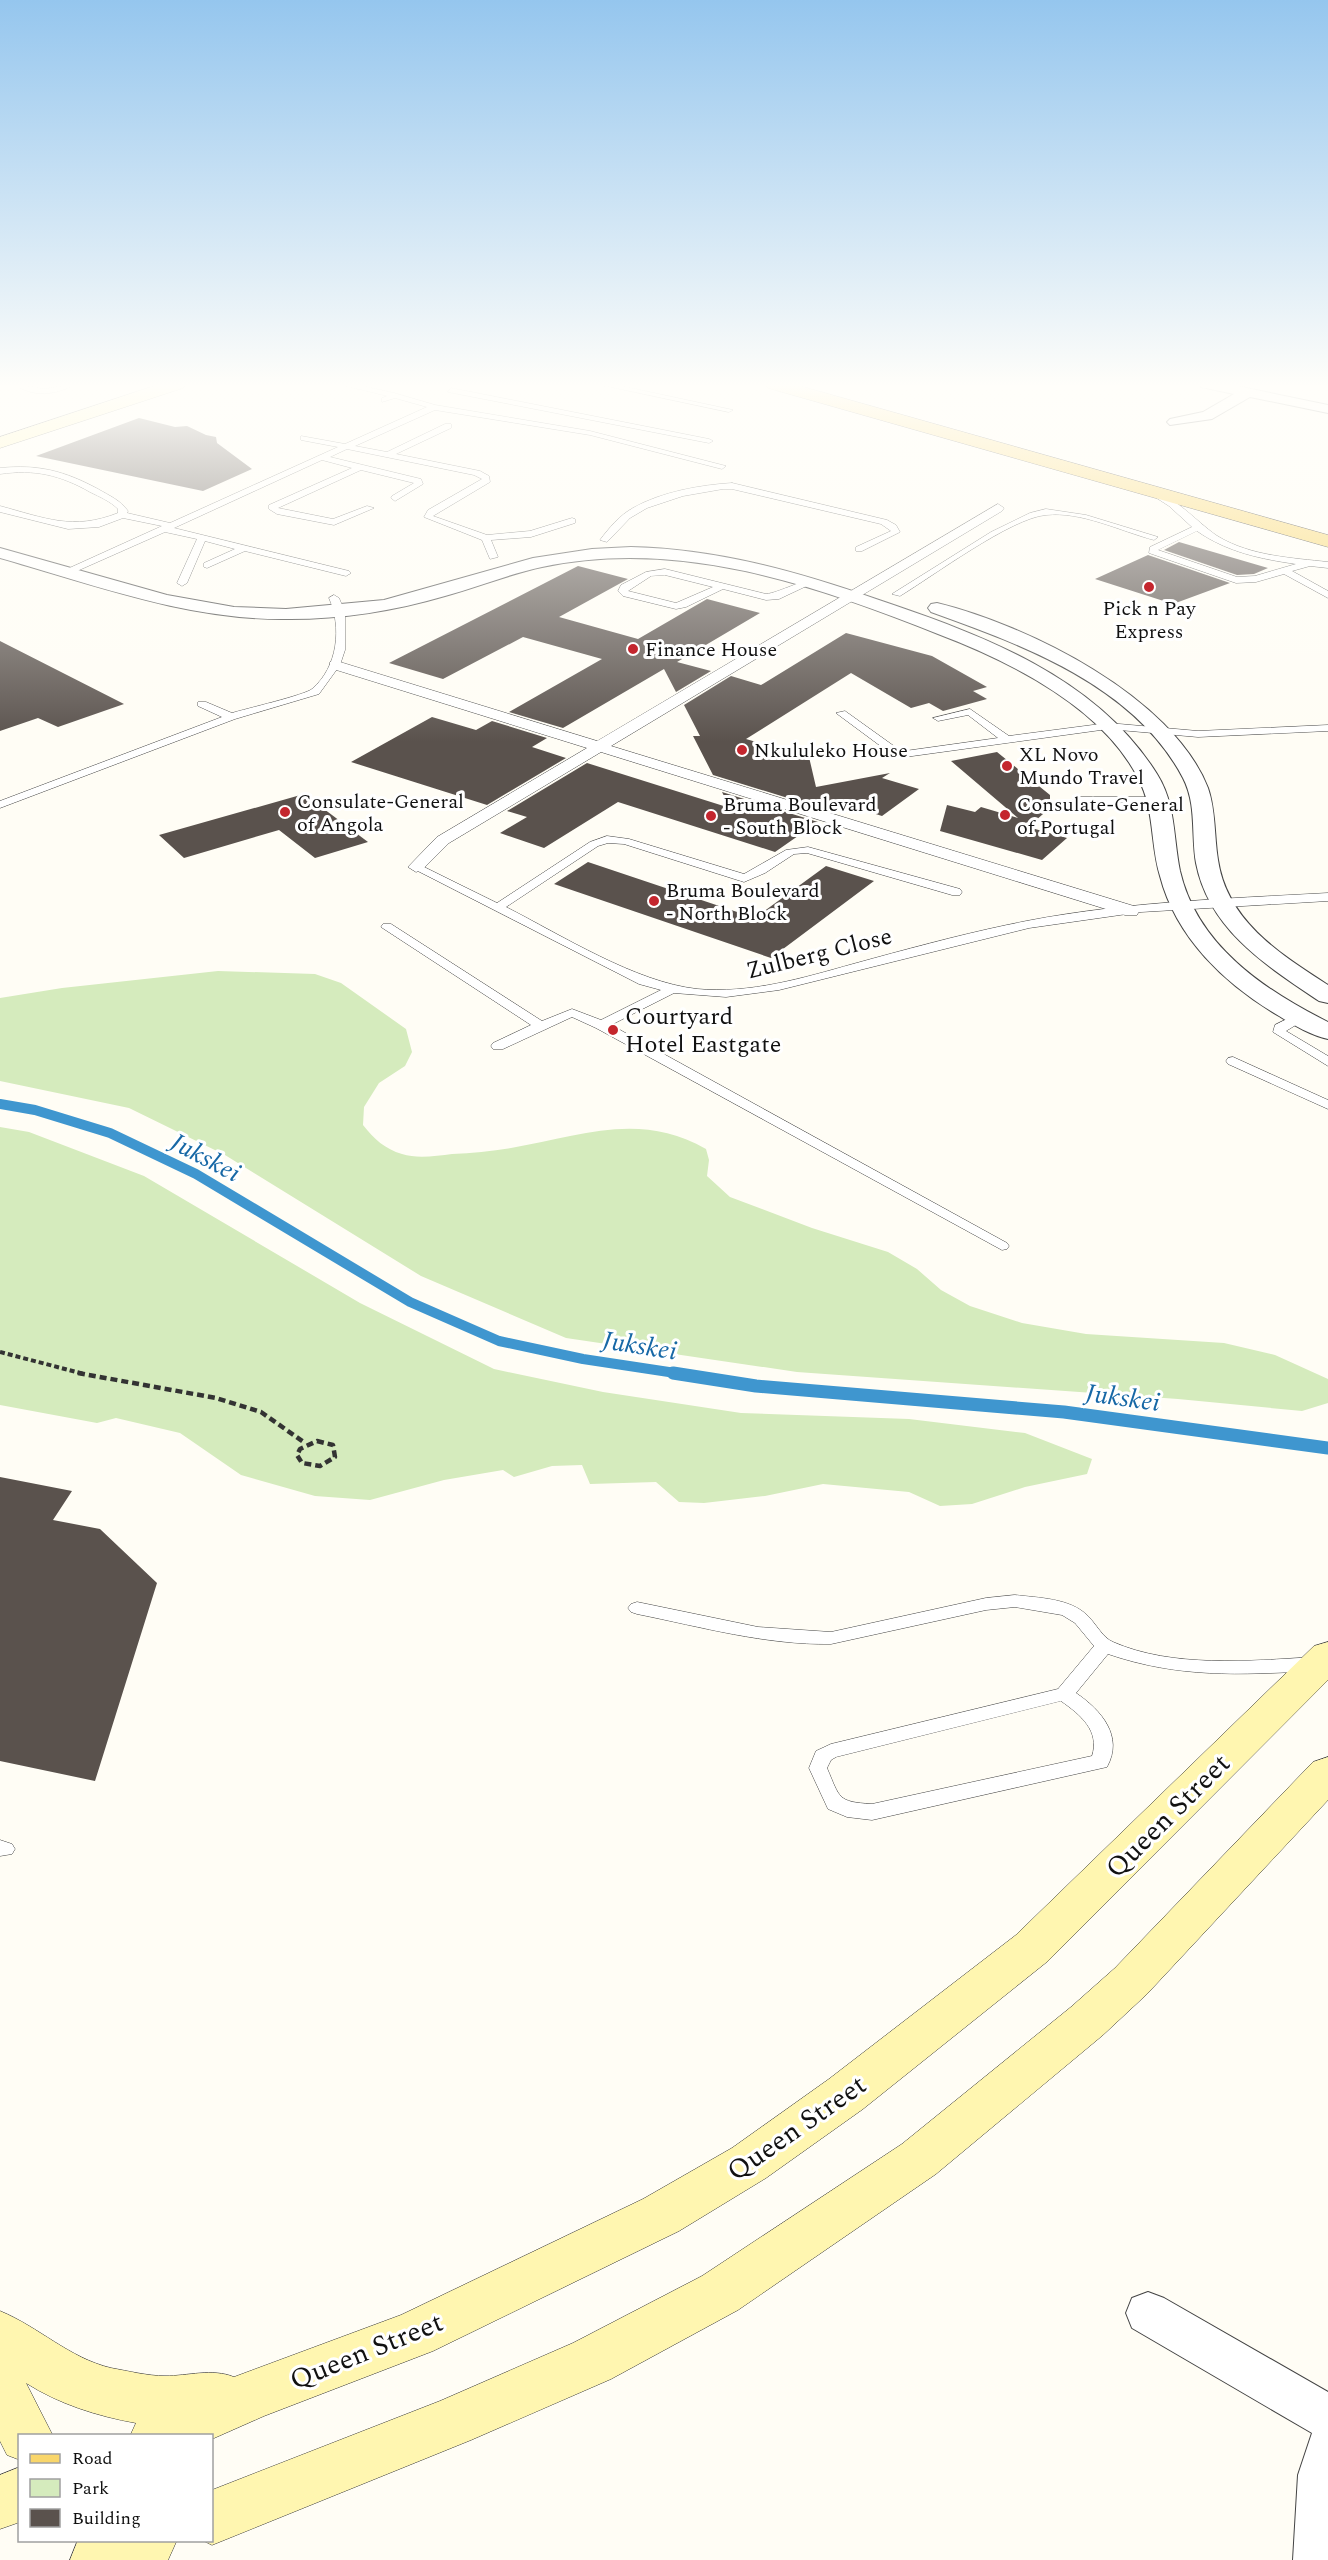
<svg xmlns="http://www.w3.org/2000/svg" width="1328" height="2560" font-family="Spectral,serif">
<rect width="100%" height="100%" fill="#fffdf5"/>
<path fill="#d5ebbd" d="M218 971 315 974 341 983 406 1029 412 1052 405 1066 379 1083 364 1107 363 1125C374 1139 385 1149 402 1154 417 1159 436 1156 452 1154 472 1153 492 1151 511 1148 580 1136 640 1111 706 1149L709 1160 707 1176 730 1197 812 1228 888 1252 917 1269 941 1290 970 1306 1022 1323 1086 1334 1224 1343 1275 1355 1328 1379V1403L1302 1411 1178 1399 797 1372 566 1338 421 1276 225 1155 129 1108 0 1081V998L62 988Z
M0 1127 29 1132 144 1176 360 1303 494 1369 603 1392 741 1413 909 1419 1025 1433 1092 1459 1087 1474 1025 1487 972 1504 940 1506 909 1492 823 1484 765 1496 704 1503 679 1502 656 1482 590 1484 582 1465 552 1466 514 1477 503 1470 444 1480 370 1500 315 1496 241 1475 180 1433 116 1418 97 1423 0 1405Z"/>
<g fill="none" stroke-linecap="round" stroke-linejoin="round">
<path stroke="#3f96cf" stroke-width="10" d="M0 1104 35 1110 110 1133 196 1174 410 1302 499 1341 583 1359 682 1374"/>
<path stroke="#3f96cf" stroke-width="13" d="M673 1373 756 1386 1064 1412 1328 1448"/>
</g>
<path fill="#5a524d" d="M139 418 175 427 187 426 206 435 216 437 217 443 252 469 203 491 36 456Z
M1179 542 1268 568 1254 574 1237 575 1164 550Z
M1148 555 1230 583 1173 604 1095 579Z
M578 566 628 579 559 617 638 639 707 599 760 613 677 662 711 671 676 692 664 669 563 728 509 712 602 659 523 637 443 679 389 663Z
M846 633 932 656 987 687 973 691 987 699 943 711 929 703 911 708 851 673 746 739 809 757 816 787 890 773 882 778 919 789 882 816 844 804 833 812 713 775 693 736H700L684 705 731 676 761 685Z
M0 641 124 704 58 727 38 718 0 731Z
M432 717 476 730 492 721 547 738 532 747 566 758 487 805 351 762Z
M997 752 1050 795V808L1028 827 1067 838 1042 860 940 831 947 805 975 812 981 807 1018 818 951 761Z
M587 763 730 808 722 792 818 822 775 852 618 802 544 848 500 833 527 817 507 811Z
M304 794 368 842 315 858 279 830 184 858 159 835Z
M588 862 755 918 826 866 874 881 771 958 554 884Z
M0 1477 72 1491 53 1520 100 1529 157 1583 95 1781 0 1761Z"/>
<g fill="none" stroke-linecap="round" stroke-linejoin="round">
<g stroke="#444" stroke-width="1">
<path id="service" d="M15 384 44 389 75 384C58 395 31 398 15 384Z
M338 384H353L394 393 435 405 590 431 726 466 722 469 590 435 435 410 355 446 387 452 445 424H451V428L396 454 480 471 489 476 490 482 433 516 487 535 530 531 572 518 575 519V523L531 537 491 540 498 557 490 559 482 540 424 517 428 510 482 479 474 475 347 449 330 457 421 479 423 484 395 501 391 498 392 496 414 483 361 470 278 508 333 519 367 506 374 508 334 525 277 514 269 509V505L352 468 322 460 174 528 349 571 351 573 346 576 245 551 207 568 204 567V563L235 549 205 541 187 583 182 586 177 583 197 539 165 532 68 575 65 574V570L162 526 123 518 99 527 68 529 0 512V506C45 518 73 531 118 513V509C110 501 100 497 90 492 60 475 35 469 0 474V468C38 464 65 471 98 489 110 496 120 500 128 511L127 513 170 523 338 447 301 440V436L345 444 427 407 395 398 382 402V398L387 396Z
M597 384H612L733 410 729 412Z
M451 388 709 439 713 441 709 443 448 392Z
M732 483 887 520 896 525 900 532 862 551H856V547L891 531 881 524 732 489H723L683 496 647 508 630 518 607 542 600 540C609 528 620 515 633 508 661 492 700 485 732 483Z
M1155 493C1171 492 1203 528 1219 537 1251 556 1292 558 1328 562V568L1310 566 1292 571 1328 591V598L1284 574 1256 582 1236 583 1149 553 1150 547 1192 527 1169 506 1155 497ZM1197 531C1227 552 1261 559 1296 564L1255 576 1237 577 1158 550Z
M1046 509 1086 515 1158 537 1154 540C1120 531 1081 511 1046 515 1011 518 933 576 900 596L892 594 991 532 1030 513Z
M665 569 766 594C779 593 806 577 815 582L779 599 766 600 723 589 686 607 676 609 623 596 618 591 621 585 646 572ZM665 575 713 587 676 603 628 591 651 576Z
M334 595 339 598 345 612V650L340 665 319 694 235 719 0 808V801L222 717 198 706V702H206L232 713C245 709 305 695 312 689 338 667 342 627 329 598Z
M970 709 1009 736 1108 723 1198 731 1328 725V731L1198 737 1108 729 905 757 890 753 836 713 845 711 898 749 905 751 998 738 968 715 938 721 933 718Z
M1079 797H1159L1165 800 1159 803 1075 802 1073 800Z
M607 836 629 839 744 874 786 850 808 847 960 889 962 892 960 895H952L807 853 794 854 765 873 744 882 624 844 608 843 598 846 506 907C563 936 635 982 697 989 750 994 803 978 853 964 904 950 955 936 1007 925 1113 902 1221 899 1328 893V901L1141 912 1029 928 779 990 726 997 674 993 611 1025 1007 1243 1009 1246 1007 1249 1002 1250 596 1028 572 1017 503 1049H493L491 1046 493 1043 531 1025 381 927 383 924H391L542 1021 572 1009 601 1020 661 990 639 984 410 867 412 865H420L497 903 590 842Z
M1299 1013 1305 1017 1304 1020 1286 1031 1328 1056V1066L1273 1032 1275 1025Z
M1233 1057 1328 1100V1109L1228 1064 1226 1061 1228 1058Z
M1015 1595C1039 1598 1070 1598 1088 1616 1096 1624 1103 1638 1113 1642 1172 1668 1251 1661 1313 1657L1319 1659 1322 1664 1319 1669 1313 1671C1240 1675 1178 1678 1108 1654L1076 1693C1101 1710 1124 1736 1107 1767L872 1820 847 1817 828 1809 809 1768 816 1751 831 1744 1058 1689 1094 1646 1075 1623 1062 1615 1015 1607 986 1610 831 1644C765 1645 702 1627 637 1614L631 1612 628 1608 631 1604 637 1602 758 1627 831 1632 986 1598ZM1061 1701C1081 1715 1100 1731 1092 1756L872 1804C837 1802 840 1798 827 1768L831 1760 836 1757Z
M0 1840 12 1844 15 1849 12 1854 0 1856Z"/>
</g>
<g stroke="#444" stroke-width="1">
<path id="pedestrian" d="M998 504 1004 508 1002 511 611 746 1137 907 1139 911 1137 915H1125L601 752 449 843 422 870 416 872 408 867 437 837 587 748 330 668V662H340L597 741Z"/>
</g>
<g stroke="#444" stroke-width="2">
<path id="minor" d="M1199 384H1227L1328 405V413L1250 397 1212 419 1170 425 1167 422 1170 419 1203 412 1234 394 1201 387Z
M631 547C717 549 795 571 876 599 980 634 1096 676 1157 774 1176 804 1173 837 1180 871 1197 945 1264 990 1328 1022V1039C1310 1035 1294 1025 1279 1016 1225 984 1176 938 1160 876 1150 843 1155 810 1138 778 1102 707 1009 661 938 634 812 584 679 538 542 567 509 574 478 587 445 596 394 611 343 619 290 619 190 621 95 585 0 558V548L167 595 234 607 286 609 384 600 533 558 592 549Z
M937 603C1027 625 1172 696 1208 788 1216 811 1214 836 1218 860 1227 921 1280 954 1328 985V1003L1319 1001C1267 966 1209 930 1196 863 1191 835 1197 805 1183 778 1135 686 1023 645 931 612L928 608 931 604Z
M1148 2292 1164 2298 1328 2392V2560H1293L1298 2475 1312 2433 1132 2328 1126 2313 1132 2298Z"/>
</g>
<g stroke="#333" stroke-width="1">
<path id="secondary" d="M160 384H185L183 388 0 448V437Z
M1328 1642V1680L1048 1961 863 2109 766 2178 679 2231 433 2351 264 2416 212 2439V2436H130L136 2423C97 2416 59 2404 26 2383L53 2436H20V2460L7 2455 0 2441V2311C39 2327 69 2358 111 2368 128 2371 148 2376 165 2376 188 2376 212 2368 234 2377L401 2315 643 2199 732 2148 829 2079 1016 1935 1314 1646Z
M1328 1757V1800L1147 1994 1103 2035 936 2174 738 2310 611 2379 471 2440 212 2545 202 2540H212V2490L440 2401 573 2343 702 2276 902 2144 1071 2007 1115 1968 1313 1762Z
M20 2467V2522L0 2529V2475Z
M78 2540H177L168 2560H70Z"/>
</g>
<g stroke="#222" stroke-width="1">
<path id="primary" d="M766 384H793L1328 535V547L768 388Z"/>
</g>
<path stroke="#333" stroke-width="4" stroke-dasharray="5 3" stroke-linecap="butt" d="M0 1352 84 1374"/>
<path stroke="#333" stroke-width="4.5" stroke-dasharray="7 4" stroke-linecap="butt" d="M78 1373 216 1398 261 1412 305 1443
M317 1441 333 1445 335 1457 320 1466 302 1463 297 1455 300 1449Z"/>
<use href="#service" fill="#fff" fill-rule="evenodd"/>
<use href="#pedestrian" fill="#fff" fill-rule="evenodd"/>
<use href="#minor" fill="#fff" fill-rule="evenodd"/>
<use href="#secondary" fill="#fff6b0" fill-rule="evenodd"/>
<use href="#primary" fill="#f9d66b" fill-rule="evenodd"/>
</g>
<linearGradient id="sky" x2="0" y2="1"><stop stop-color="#95c6ee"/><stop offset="0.52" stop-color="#fffefa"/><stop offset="1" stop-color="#fffefa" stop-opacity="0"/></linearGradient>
<rect width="1328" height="742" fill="url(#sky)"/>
<g fill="#c4262e" stroke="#fff" stroke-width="2">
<circle cx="1149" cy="587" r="6"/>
<circle cx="633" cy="649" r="6"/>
<circle cx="742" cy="750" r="6"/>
<circle cx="1007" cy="766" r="6"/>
<circle cx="285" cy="812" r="6"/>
<circle cx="1005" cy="815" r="6"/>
<circle cx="711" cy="816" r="6"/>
<circle cx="654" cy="901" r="6"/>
<circle cx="613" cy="1030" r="6"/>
</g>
<g text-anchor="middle" stroke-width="6" stroke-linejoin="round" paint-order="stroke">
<g font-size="20" fill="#111" stroke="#fff" text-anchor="start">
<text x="1149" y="615" text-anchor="middle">Pick n Pay<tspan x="1149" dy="23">Express</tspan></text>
<text x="645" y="656">Finance House</text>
<text x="754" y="757">Nkululeko House</text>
<text x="1019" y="761">XL Novo<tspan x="1019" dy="23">Mundo Travel</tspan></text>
<text x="297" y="808">Consulate-General<tspan x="297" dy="23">of Angola</tspan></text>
<text x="723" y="811">Bruma Boulevard<tspan x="723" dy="23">- South Block</tspan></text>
<text x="1017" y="811">Consulate-General<tspan x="1017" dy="23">of Portugal</tspan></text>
<text x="666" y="897">Bruma Boulevard<tspan x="666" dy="23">- North Block</tspan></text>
</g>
<g font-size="24" fill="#111" stroke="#fff">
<text transform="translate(819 953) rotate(-14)" y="8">Zulberg Close</text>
</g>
<g font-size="24" fill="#111" stroke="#fff" text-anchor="start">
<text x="625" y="1024">Courtyard<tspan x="625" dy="28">Hotel Eastgate</tspan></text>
</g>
<g font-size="26" font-style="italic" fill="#1768a6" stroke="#fff">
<text transform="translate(206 1157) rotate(28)" y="9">Jukskei</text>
<text transform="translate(640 1345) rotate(9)" y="9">Jukskei</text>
<text transform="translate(1123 1397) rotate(8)" y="9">Jukskei</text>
</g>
<g font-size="28" fill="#111" stroke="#fff">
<text transform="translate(1167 1815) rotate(-45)" y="10">Queen Street</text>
<text transform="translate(796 2127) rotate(-35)" y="10">Queen Street</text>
<text transform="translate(366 2350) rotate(-22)" y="10">Queen Street</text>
</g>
</g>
<rect x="18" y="2434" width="195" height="108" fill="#ffffff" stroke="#a0a0a0" stroke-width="1.5"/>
<rect x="30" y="2454" width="30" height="9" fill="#f9d66b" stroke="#a0a0a0" stroke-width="1.5"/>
<text x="72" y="2464" font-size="18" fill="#111111">Road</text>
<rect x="30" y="2479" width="30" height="18" fill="#d5ebbd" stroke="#a0a0a0" stroke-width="1.5"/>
<text x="72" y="2494" font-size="18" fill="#111111">Park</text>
<rect x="30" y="2509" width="30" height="18" fill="#5a524d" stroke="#a0a0a0" stroke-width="1.5"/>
<text x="72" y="2524" font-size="18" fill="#111111">Building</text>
</svg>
